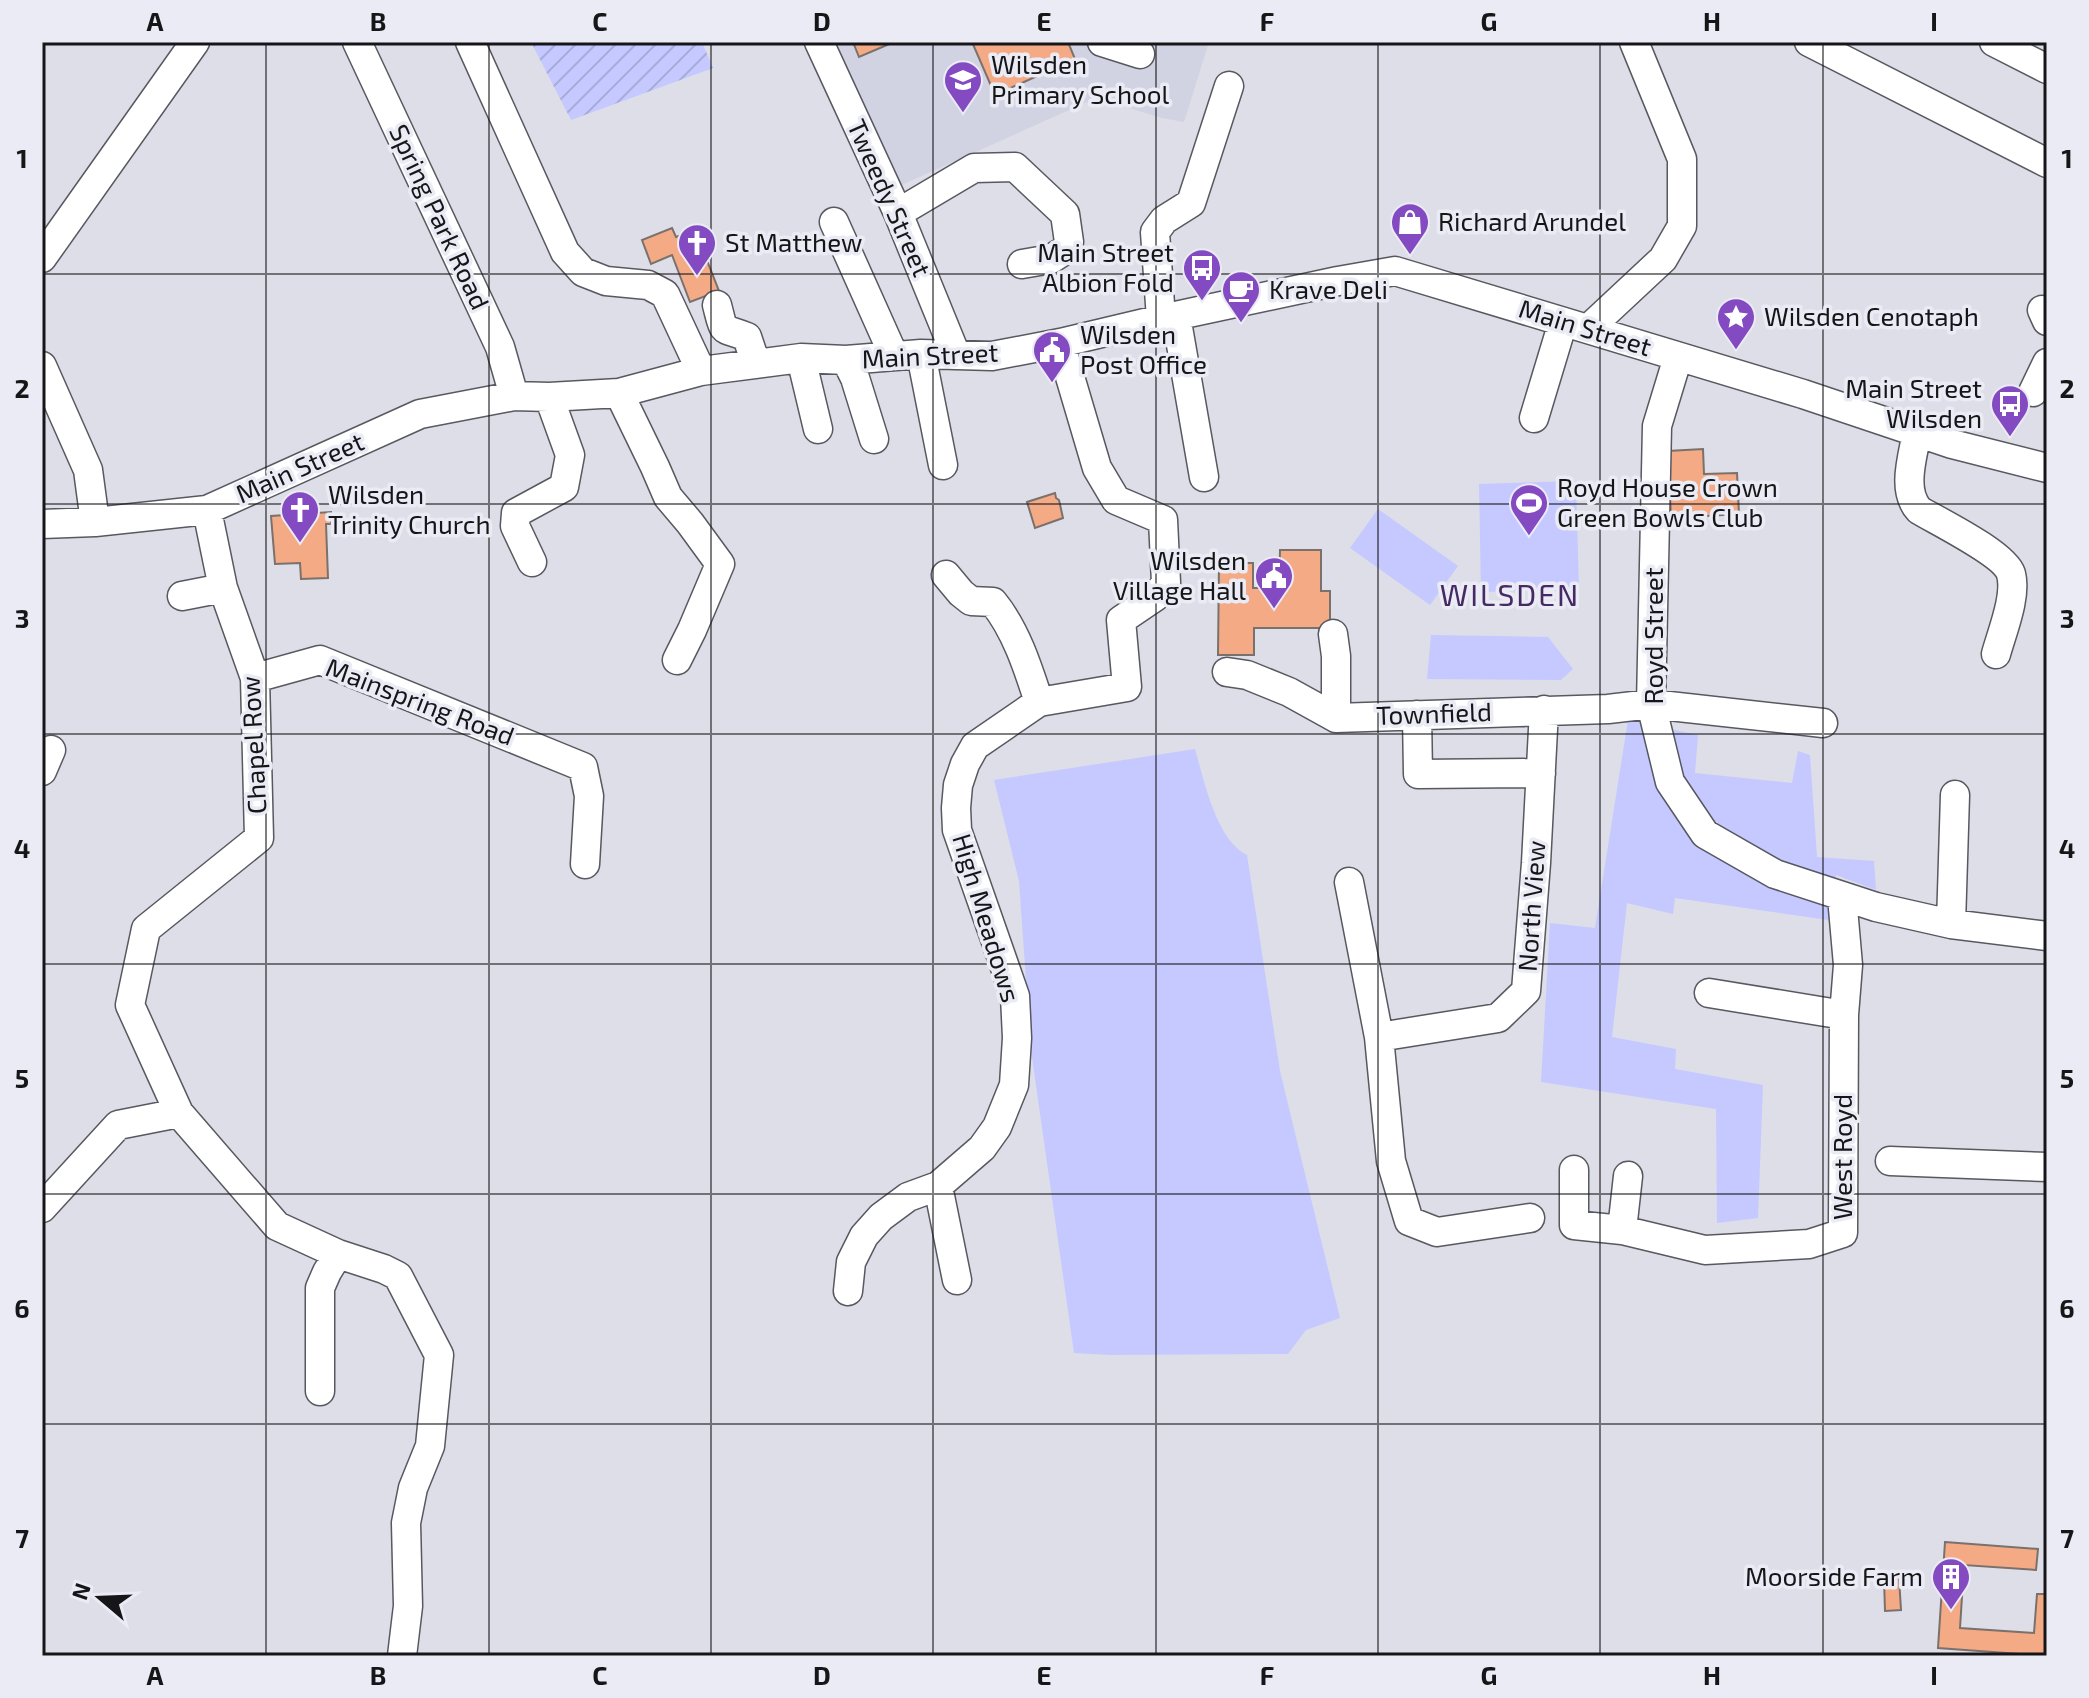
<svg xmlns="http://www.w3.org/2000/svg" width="2089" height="1698" font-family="'Exo 2',sans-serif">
<defs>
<pattern id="garden-furrows" width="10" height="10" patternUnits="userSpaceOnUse" patternTransform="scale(2)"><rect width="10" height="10" fill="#c5c9ff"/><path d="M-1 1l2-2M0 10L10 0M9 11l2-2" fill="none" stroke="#a8acda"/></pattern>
</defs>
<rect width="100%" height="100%" fill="#dddee7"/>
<path fill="#d1d3e3" d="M833 42H1209L1184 122 1162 118 1096 98 897 187Z"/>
<path fill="#c5c9ff" d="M1576 481 1579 590 1481 592 1479 484Z
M1378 509 1458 566 1430 605 1350 548Z
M1431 635 1548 637 1573 669 1561 680 1427 679Z
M1628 720 1698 735 1695 773 1792 783 1798 751 1810 755 1817 857 1874 861 1876 890 1836 875 1835 921 1675 898 1673 914 1627 903 1612 1037 1676 1049 1675 1069 1763 1085 1758 1218 1717 1223 1716 1109 1541 1082 1550 923 1595 928Z
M1195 749C1204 780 1216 840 1247 855L1280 1071 1340 1318 1306 1330 1288 1354 1110 1355 1074 1353 1031 1050 1019 881 994 780Z"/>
<path fill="url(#garden-furrows)" d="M531 42H702L713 68 571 120Z"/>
<path fill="#f5aa86" stroke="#7a716d" stroke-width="2" d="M853 42H894L859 57Z
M972 42H1068L1075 59 995 95Z
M672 228 676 237 695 230 719 291 690 302 672 255 651 264 642 240Z
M1703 449 1704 474 1737 473 1739 514 1671 518 1668 451Z
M1055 493 1056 498 1059 500 1063 518 1035 528 1027 502Z
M331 512V524H326L328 578 301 579 300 563 275 564 271 516Z
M1280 550H1321V591H1330V628H1254V655H1218L1219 563H1253V588H1279Z
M1945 1542 2038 1549 2036 1570 1964 1565 1960 1628 2034 1633 2037 1594H2047V1656L1938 1648Z
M1899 1578 1901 1610 1885 1611 1884 1579Z"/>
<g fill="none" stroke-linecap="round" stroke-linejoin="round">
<g stroke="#575860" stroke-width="31">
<path id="minor" d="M357 42 500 347 514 396
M470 42 565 252 583 272 606 281 648 285 665 294 701 371
M819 42 898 213 956 355
M1102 42 1140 54
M1809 42 2047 163
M1994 42 2047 69
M898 213 974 168 1015 167 1065 214 1069 242 1065 250 1051 259 1022 264
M834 222 894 356
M42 258 195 42
M717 305C725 336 720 326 747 337L756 364
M2042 310 2047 321
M1176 316 1204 477
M1161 319 1155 232 1164 220 1191 203 1229 86
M1588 329 1663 259 1682 226V159L1634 42
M921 354 943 465
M1678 357 1657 426 1651 704 1670 782 1705 834 1775 874 1876 907 1951 924 2047 936
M801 358 818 429
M846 360 855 378 874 439
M42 366 88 470 95 522
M2033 392 2047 363
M619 393 655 467 668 497 690 523 720 564 692 630 677 660
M1534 418 1563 322
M1917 432C1913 456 1901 490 1919 510 1939 522 2005 554 2011 574 2017 596 2002 632 1996 654
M207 510 223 588 255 678 259 838 146 929 130 1005 179 1113 277 1226 338 1254 384 1269 398 1276 439 1355 430 1446 413 1488 406 1523 408 1606 402 1656
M42 524 95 522 207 510 420 414 514 396 549 397 619 393 701 371 801 358 846 360 921 354 992 356 1060 343 1161 319 1338 281 1395 271 1803 394 1952 444 2047 468
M532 562 515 526 516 513 564 487 570 455 549 397
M946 575 961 593 971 601 993 602C1016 630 1028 668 1039 702
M182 596 223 588
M1333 634 1336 656V718
M1227 672 1247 675 1289 692 1336 718 1608 709 1651 704 1823 723
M255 678 320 660 583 767 589 796 585 864
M1417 715 1418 774 1541 773
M42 771 51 750
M1349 882 1379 1037 1391 1161 1409 1221 1437 1232 1530 1218
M1951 924 1955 795
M1709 993 1844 1015
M1379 1037 1498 1018 1526 991 1536 863 1544 710
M1890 1161 2047 1167
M1574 1170V1225L1622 1230 1705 1250 1809 1244 1843 1233 1844 1015 1848 965 1842 897
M938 1186 957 1280
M42 1208 118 1125 179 1113
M1622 1230 1628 1176
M848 1291 851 1262 864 1236 881 1217 908 1197 938 1186 982 1148 997 1127 1014 1085 1017 1038 1015 996 957 830 956 808 958 785 965 764 975 746 1039 702 1127 687 1121 620 1155 597 1166 583 1163 520 1116 500 1097 468 1060 343
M320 1391V1288L327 1272 338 1254"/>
</g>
<use href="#minor" stroke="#fff" stroke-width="28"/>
</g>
<path fill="none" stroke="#161619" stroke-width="2" stroke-opacity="0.55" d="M266 42V1656M489 42V1656M711 42V1656M933 42V1656M1156 42V1656M1378 42V1656M1600 42V1656M1823 42V1656M42 274H2047M42 504H2047M42 734H2047M42 964H2047M42 1194H2047M42 1424H2047"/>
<defs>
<g id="school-pin" transform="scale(2)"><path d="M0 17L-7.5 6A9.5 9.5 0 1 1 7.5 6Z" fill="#834ac1" stroke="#eaebf4"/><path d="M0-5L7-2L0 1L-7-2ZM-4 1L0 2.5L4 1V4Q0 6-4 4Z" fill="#fff"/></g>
<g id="shop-pin" transform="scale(2)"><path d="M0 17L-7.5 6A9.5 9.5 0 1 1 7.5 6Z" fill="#834ac1" stroke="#eaebf4"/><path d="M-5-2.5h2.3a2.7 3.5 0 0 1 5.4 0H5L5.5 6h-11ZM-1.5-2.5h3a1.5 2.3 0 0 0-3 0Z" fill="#fff"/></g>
<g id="church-pin" transform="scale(2)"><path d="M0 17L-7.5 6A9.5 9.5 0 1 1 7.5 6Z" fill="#834ac1" stroke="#eaebf4"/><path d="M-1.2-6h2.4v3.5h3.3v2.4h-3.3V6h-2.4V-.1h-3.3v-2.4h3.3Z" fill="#fff"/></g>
<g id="bus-pin" transform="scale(2)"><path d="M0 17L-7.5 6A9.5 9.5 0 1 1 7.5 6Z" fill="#834ac1" stroke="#eaebf4"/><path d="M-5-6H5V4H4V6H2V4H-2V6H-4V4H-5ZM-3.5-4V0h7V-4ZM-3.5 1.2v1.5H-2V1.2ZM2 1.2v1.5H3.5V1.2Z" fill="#fff"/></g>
<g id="cafe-pin" transform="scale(2)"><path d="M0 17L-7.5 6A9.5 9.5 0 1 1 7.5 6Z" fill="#834ac1" stroke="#eaebf4"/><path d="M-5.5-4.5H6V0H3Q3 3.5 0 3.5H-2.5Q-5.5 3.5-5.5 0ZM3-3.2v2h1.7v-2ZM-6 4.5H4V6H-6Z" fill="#fff"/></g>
<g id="sight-pin" transform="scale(2)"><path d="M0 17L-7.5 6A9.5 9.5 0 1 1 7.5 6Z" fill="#834ac1" stroke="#eaebf4"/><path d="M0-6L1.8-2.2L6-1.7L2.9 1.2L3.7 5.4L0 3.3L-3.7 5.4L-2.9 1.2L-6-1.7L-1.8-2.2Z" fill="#fff"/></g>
<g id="civic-pin" transform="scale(2)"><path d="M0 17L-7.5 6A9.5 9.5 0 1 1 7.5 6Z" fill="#834ac1" stroke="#eaebf4"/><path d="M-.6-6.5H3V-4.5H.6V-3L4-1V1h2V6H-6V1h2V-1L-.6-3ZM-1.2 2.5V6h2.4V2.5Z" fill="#fff"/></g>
<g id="stadium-pin" transform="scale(2)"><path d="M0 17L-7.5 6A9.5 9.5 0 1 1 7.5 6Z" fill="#834ac1" stroke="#eaebf4"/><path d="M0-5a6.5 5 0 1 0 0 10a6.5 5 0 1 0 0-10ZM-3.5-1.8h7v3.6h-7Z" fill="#fff"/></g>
<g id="building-pin" transform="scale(2)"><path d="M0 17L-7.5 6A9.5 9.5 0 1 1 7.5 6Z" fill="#834ac1" stroke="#eaebf4"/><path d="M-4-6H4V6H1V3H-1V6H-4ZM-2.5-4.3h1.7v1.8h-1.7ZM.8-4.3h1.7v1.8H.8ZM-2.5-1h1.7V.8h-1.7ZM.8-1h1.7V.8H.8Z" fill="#fff"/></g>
</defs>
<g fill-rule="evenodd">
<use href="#school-pin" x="963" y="80"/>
<use href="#shop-pin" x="1410" y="222"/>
<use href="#church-pin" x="697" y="243"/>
<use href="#bus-pin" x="1202" y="268"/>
<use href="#cafe-pin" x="1241" y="290"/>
<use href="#sight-pin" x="1736" y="317"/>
<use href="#civic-pin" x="1052" y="350"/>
<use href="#bus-pin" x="2010" y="404"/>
<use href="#stadium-pin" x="1529" y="503"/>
<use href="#church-pin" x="300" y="510"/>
<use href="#civic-pin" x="1274" y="576"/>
<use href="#building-pin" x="1951" y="1577"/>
</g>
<g text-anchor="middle" stroke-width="7" stroke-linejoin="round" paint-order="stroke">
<g font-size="26" fill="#161619" stroke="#eaebf4" text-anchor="start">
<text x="991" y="74">Wilsden<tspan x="991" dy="30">Primary School</tspan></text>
<text x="1438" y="231">Richard Arundel</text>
<text x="725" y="252">St Matthew</text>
<text x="1174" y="262" text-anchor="end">Main Street<tspan x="1174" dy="30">Albion Fold</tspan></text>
<text x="1269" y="299">Krave Deli</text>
<text x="1764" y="326">Wilsden Cenotaph</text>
<text x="1080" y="344">Wilsden<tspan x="1080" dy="30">Post Office</tspan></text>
<text x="1982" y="398" text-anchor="end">Main Street<tspan x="1982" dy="30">Wilsden</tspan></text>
<text x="1557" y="497">Royd House Crown<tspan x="1557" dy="30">Green Bowls Club</tspan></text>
<text x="328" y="504">Wilsden<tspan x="328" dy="30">Trinity Church</tspan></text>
<text x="1246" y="570" text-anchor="end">Wilsden<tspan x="1246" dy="30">Village Hall</tspan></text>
<text x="1923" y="1586" text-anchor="end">Moorside Farm</text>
</g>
<g font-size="26" fill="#161619" stroke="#eaebf4">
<text transform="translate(889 198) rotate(66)" y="9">Tweedy Street</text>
<text transform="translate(439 217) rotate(65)" y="9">Spring Park Road</text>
<text transform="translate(1585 328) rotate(17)" y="9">Main Street</text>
<text transform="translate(930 356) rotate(-3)" y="9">Main Street</text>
<text transform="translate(300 468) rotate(-24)" y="9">Main Street</text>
<text transform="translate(1654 636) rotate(-90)" y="9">Royd Street</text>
<text transform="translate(420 702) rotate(21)" y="9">Mainspring Road</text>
<text transform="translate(1434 714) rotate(-2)" y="9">Townfield</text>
<text transform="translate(254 745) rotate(-93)" y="9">Chapel Row</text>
<text transform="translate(1532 906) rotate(-86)" y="9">North View</text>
<text transform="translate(986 918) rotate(73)" y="9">High Meadows</text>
<text transform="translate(1843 1157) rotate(-90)" y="9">West Royd</text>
</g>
<g font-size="30" letter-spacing="2" fill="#452a64" stroke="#eaebf4">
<text x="1510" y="606">WILSDEN</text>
</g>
</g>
<rect width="2089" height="1698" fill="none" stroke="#eaebf4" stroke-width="88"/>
<g transform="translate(100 1598) rotate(289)" stroke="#eaebf4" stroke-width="6" paint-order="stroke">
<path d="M0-6L14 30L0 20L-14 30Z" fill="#161619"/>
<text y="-12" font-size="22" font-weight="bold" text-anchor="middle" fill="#161619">N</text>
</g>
<rect x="44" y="44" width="2001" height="1610" fill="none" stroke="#161619" stroke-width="3"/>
<g font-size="26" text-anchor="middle" font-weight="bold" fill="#161619">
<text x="155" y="31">A</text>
<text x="378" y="31">B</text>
<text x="600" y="31">C</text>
<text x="822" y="31">D</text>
<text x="1044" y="31">E</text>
<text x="1267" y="31">F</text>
<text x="1489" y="31">G</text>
<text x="1712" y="31">H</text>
<text x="1934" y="31">I</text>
<text x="22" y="168">1</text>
<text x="2067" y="168">1</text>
<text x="22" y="398">2</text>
<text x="2067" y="398">2</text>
<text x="22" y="628">3</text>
<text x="2067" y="628">3</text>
<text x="22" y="858">4</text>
<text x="2067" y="858">4</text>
<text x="22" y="1088">5</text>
<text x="2067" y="1088">5</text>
<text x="22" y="1318">6</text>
<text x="2067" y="1318">6</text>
<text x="22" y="1548">7</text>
<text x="2067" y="1548">7</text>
<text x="155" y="1685">A</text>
<text x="378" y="1685">B</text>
<text x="600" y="1685">C</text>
<text x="822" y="1685">D</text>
<text x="1044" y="1685">E</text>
<text x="1267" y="1685">F</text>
<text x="1489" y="1685">G</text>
<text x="1712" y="1685">H</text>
<text x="1934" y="1685">I</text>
</g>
</svg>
